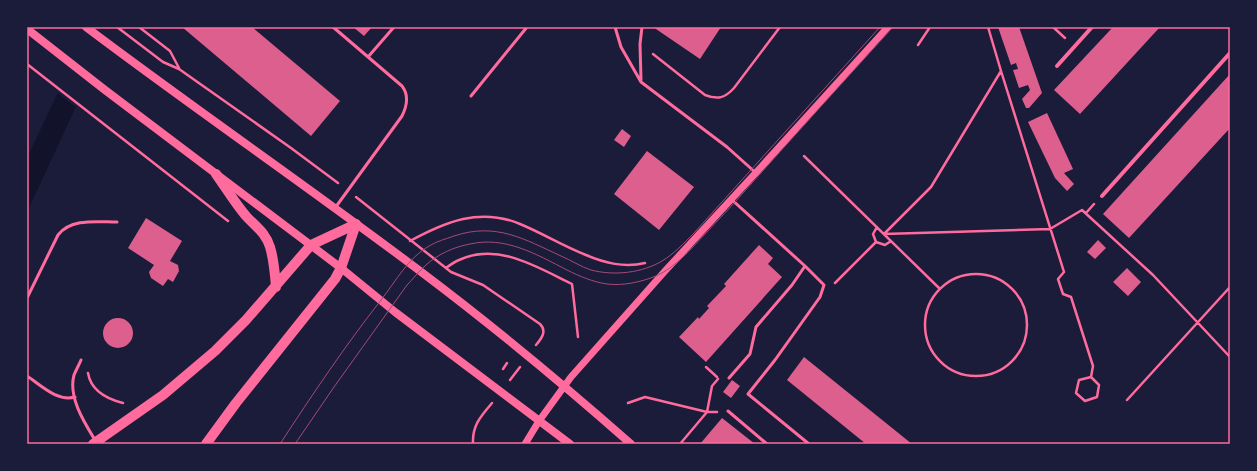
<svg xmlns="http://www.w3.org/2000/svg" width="1257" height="471" font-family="Jost,sans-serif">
<rect width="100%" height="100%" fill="#1b1b3a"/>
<path fill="#12122b" d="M89 27H113L27 212V158Z"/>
<path fill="#1b1b3a" d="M87 27H115L78 109 56 92Z"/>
<path fill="#dd5f8e" d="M182 27H252L340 101 311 136Z
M353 27H372L364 36Z
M653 27H721L700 59Z
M998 27H1019L1042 93 1029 108H1026L1022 99 1030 90 1028 85 1019 88 1013 70 1018 69 1016 63 1011 65Z
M1113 27H1160L1080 114 1054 90Z
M1230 74V128L1129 238 1103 214Z
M1047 113 1073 169 1064 173 1074 184 1067 191 1055 178 1028 122Z
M622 129 631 136 624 147 614 140Z
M647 151 694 187 659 230 614 194Z
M146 218 182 241 170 261 178 265 179 271 173 282 168 279 163 286 151 278 149 272 154 265 128 248Z
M1098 240 1106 248 1095 259 1087 252Z
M759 245 773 258 768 264 782 277 706 362 679 337 698 317 699 319 709 308 707 306 726 286 724 284Z
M1127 268 1141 282 1128 296 1113 282Z
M103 333a15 15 0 1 1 30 0a15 15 0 1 1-30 0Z
M804 357 912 444H866L787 380Z
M732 380 740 386 731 398 723 392Z
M722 418 755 444H700Z"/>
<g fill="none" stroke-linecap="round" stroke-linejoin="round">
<path stroke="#ff6b9d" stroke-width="2.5" d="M117 27 163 62 179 69 291 148 338 183
M139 27 170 51 179 68
M1053 27 1065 38
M918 45 930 27
M653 54 705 95C718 100 725 98 734 88L780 27
M27 64 228 221
M1001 71 1064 272 1058 279 1063 294 1071 297 1093 366 1091 377
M804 156 940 289
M356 197 451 272 483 285 540 324C547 331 542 338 536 345
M1086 213 1094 204
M877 227 873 234 876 242 885 245 891 241
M884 234 1050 229 1082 210 1153 275 1230 357
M884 234 931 187 1001 71 988 27
M410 241C445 222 480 207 520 224 542 233 563 246 586 255 605 263 624 268 645 263
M446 268C450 265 454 262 459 260 498 242 537 267 572 284L578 337
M925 325a51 51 0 1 1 102 0a51 51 0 1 1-102 0Z
M835 283 876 242
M706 367 717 377
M503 369 507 363
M88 373C91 391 107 399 123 403
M1091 377 1099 385 1097 397 1085 401 1076 393 1079 380Z
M510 380 520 367
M1127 400 1230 287
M628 403 645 397 707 412H717
M473 444C472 426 480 417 492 403
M680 444 707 412 712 386 718 379"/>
<path stroke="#ff6b9d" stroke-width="3" d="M333 27 402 86C409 95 407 106 402 116L335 208
M615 27 621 47 641 82 727 147 756 173
M368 57 394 27
M641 80 640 44 642 27
M471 96 527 27
M805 266 824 285 820 297 775 360 748 394 809 444
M27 298 58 235C71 218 97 222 117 222
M81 360C79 365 76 370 74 375 68 397 84 422 95 440
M27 376C41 385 57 402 75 397
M729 378 750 354 756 327 792 285 805 266 731 199
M728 411 767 444"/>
<path stroke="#ff6b9d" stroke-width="4" d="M1057 66 1092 27
M1102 196 1230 53"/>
<path stroke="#ff6b9d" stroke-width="7" d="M525 444 539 421 571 377 665 271 762 166 888 27"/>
<path stroke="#ff6b9d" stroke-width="8" d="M86 27C196 110 310 188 420 271 493 326 563 384 631 444
M27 29 105 90 341 268 395 312 570 444"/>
<path stroke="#ff6b9d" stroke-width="10" d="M216 174C226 188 235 203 246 216 256 227 266 233 270 247 274 260 275 274 276 287
M93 444 163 395 215 351 246 320 311 245 356 224
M206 444 236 403 335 279 341 268 356 224"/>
<path stroke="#a44b75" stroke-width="1" d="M280 444C312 395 345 346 381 300 396 281 408 258 429 246 437 241 446 239 454 236 496 222 524 239 561 256 571 260 581 267 591 270 614 276 642 273 662 261 674 254 684 243 694 233L880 27
M295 444 334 387 407 285C413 279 419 271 426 265 438 254 454 247 470 244 505 236 536 254 567 270 579 276 593 282 607 284 623 286 641 282 656 276 676 267 691 249 705 234 718 220 731 207 743 193 793 137 843 82 893 27"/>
</g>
<rect width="1257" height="471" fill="none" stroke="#1b1b3a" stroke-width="56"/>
<rect x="28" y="28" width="1201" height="415" fill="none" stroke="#ff6b9d" stroke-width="1.5"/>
</svg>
